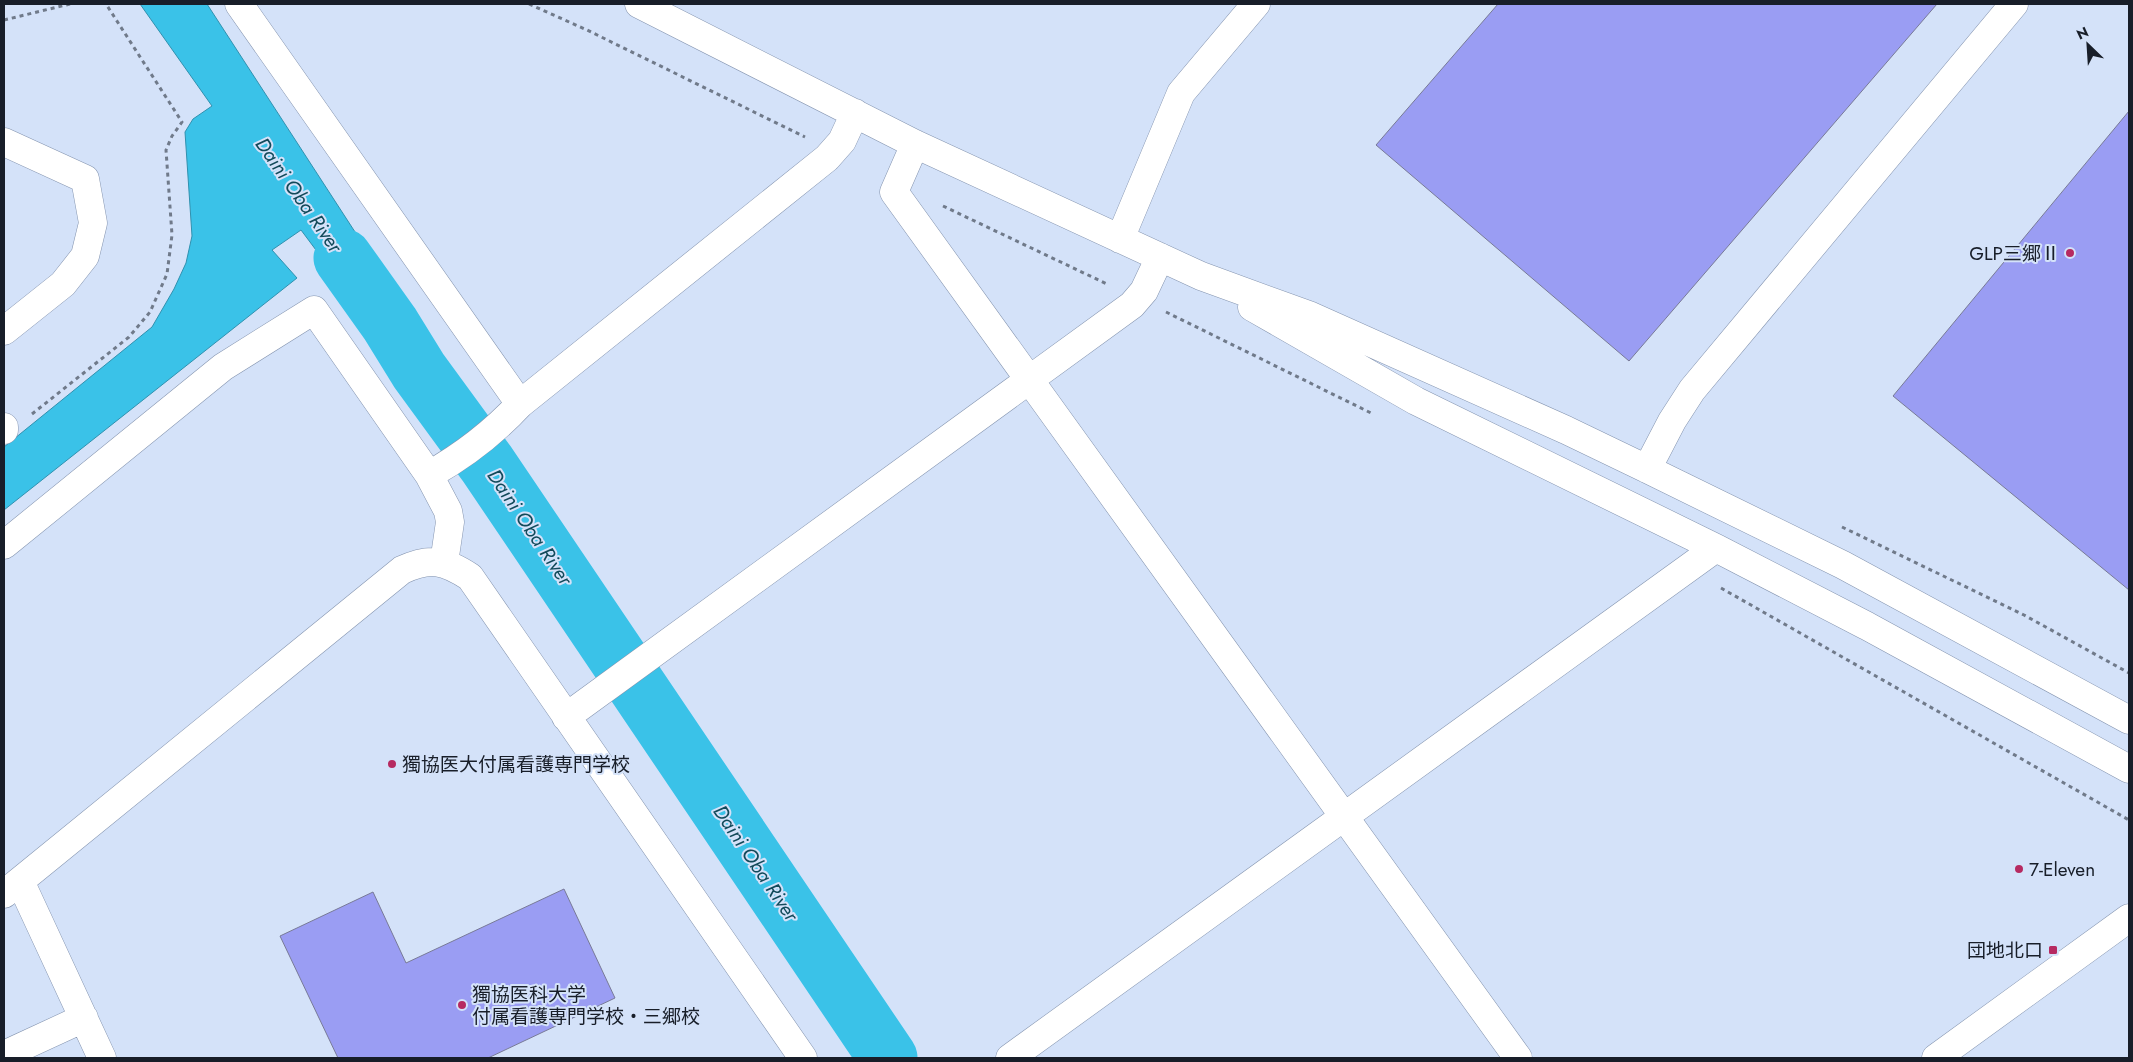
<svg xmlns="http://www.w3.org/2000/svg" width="2133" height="1062" font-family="Jost,'Noto Sans JP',sans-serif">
<rect width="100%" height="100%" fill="#d4e2f9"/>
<path fill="#3ac2e8" stroke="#3091af" d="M140 4H207L407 312 378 333 301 230 272 250 297 278 4 510V447L152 327 174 289 186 263 192 236 185 132 193 119 212 106Z"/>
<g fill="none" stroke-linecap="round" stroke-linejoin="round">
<path stroke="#3ac2e8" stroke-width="59" d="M343 258 390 324 419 371 487 464 888 1058"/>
</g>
<path fill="#9a9df3" stroke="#787a97" d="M1498 4H1937L1629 361 1376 145Z
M2129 111V590L1893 396Z
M564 889 615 998 488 1058H338L280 936 373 892 406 963Z"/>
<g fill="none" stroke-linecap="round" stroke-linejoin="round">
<g stroke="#8494af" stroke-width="29">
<path id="minor" d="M239 4 520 404 827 158 842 141 855 113
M639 4 915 144 1201 276 1311 316 1566 430 1647 469 1843 565 2129 720
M4 142 85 179 93 223 85 256 63 284 4 331
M915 144 894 192 1518 1058
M1120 239 1181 93 1256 4
M1252 307 1416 401 1716 548 1867 626 2129 769
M4 427V430
M1647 469 1672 421 1692 390 2014 4
M4 545 223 367 314 310 429 475
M444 563 450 522 448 511 429 475C463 456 493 433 520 404
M566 717 1132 305 1144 291 1160 257
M20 881 102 1058
M4 894 402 570C430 557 444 560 470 577L803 1058
M4 1055 84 1018
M1010 1058 1716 548
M1936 1058 2129 918"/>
</g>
<path stroke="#707a8a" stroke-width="3" stroke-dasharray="4 4" stroke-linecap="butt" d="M529 4 587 30 805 137
M4 20 70 4
M943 206 1109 285
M1166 312 1371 413
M32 414 129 337 150 312 167 274 172 235 166 150 172 136 182 122 106 4
M1842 527 2024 615 2129 673
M1721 588 2129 820"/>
<use href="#minor" stroke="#fff" stroke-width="28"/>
</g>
<g fill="#b62a61" stroke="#d4e2f9" stroke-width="2">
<circle cx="2070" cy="253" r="5"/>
<circle cx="392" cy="764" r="5"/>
<circle cx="2019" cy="869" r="5"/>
<rect x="2048" y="945" width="10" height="10" rx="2.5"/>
<circle cx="462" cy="1005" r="5"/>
</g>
<g text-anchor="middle" stroke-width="4" stroke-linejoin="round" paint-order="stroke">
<g font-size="19" fill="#181e29" stroke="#d4e2f9" text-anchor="start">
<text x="2060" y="260" text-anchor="end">GLP三郷Ⅱ</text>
<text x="402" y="771">獨協医大付属看護専門学校</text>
<text x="2029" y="876">7-Eleven</text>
<text x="2043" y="957" text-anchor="end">団地北口</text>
<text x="472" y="1001">獨協医科大学<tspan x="472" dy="22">付属看護専門学校・三郷校</tspan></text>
</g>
<g font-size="20" font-style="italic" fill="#124a5a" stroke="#d4e2f9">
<text transform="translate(299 195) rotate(55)" y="7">Daini Oba River</text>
<text transform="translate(530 527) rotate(56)" y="7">Daini Oba River</text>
<text transform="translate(756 863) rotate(56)" y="7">Daini Oba River</text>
</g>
</g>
<rect width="2133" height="1062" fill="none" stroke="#181e29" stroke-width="10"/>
<g transform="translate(2088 45) rotate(335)" stroke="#d4e2f9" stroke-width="4" paint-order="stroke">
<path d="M0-4L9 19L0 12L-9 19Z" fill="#181e29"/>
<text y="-8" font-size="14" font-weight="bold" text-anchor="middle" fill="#181e29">N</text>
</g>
</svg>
